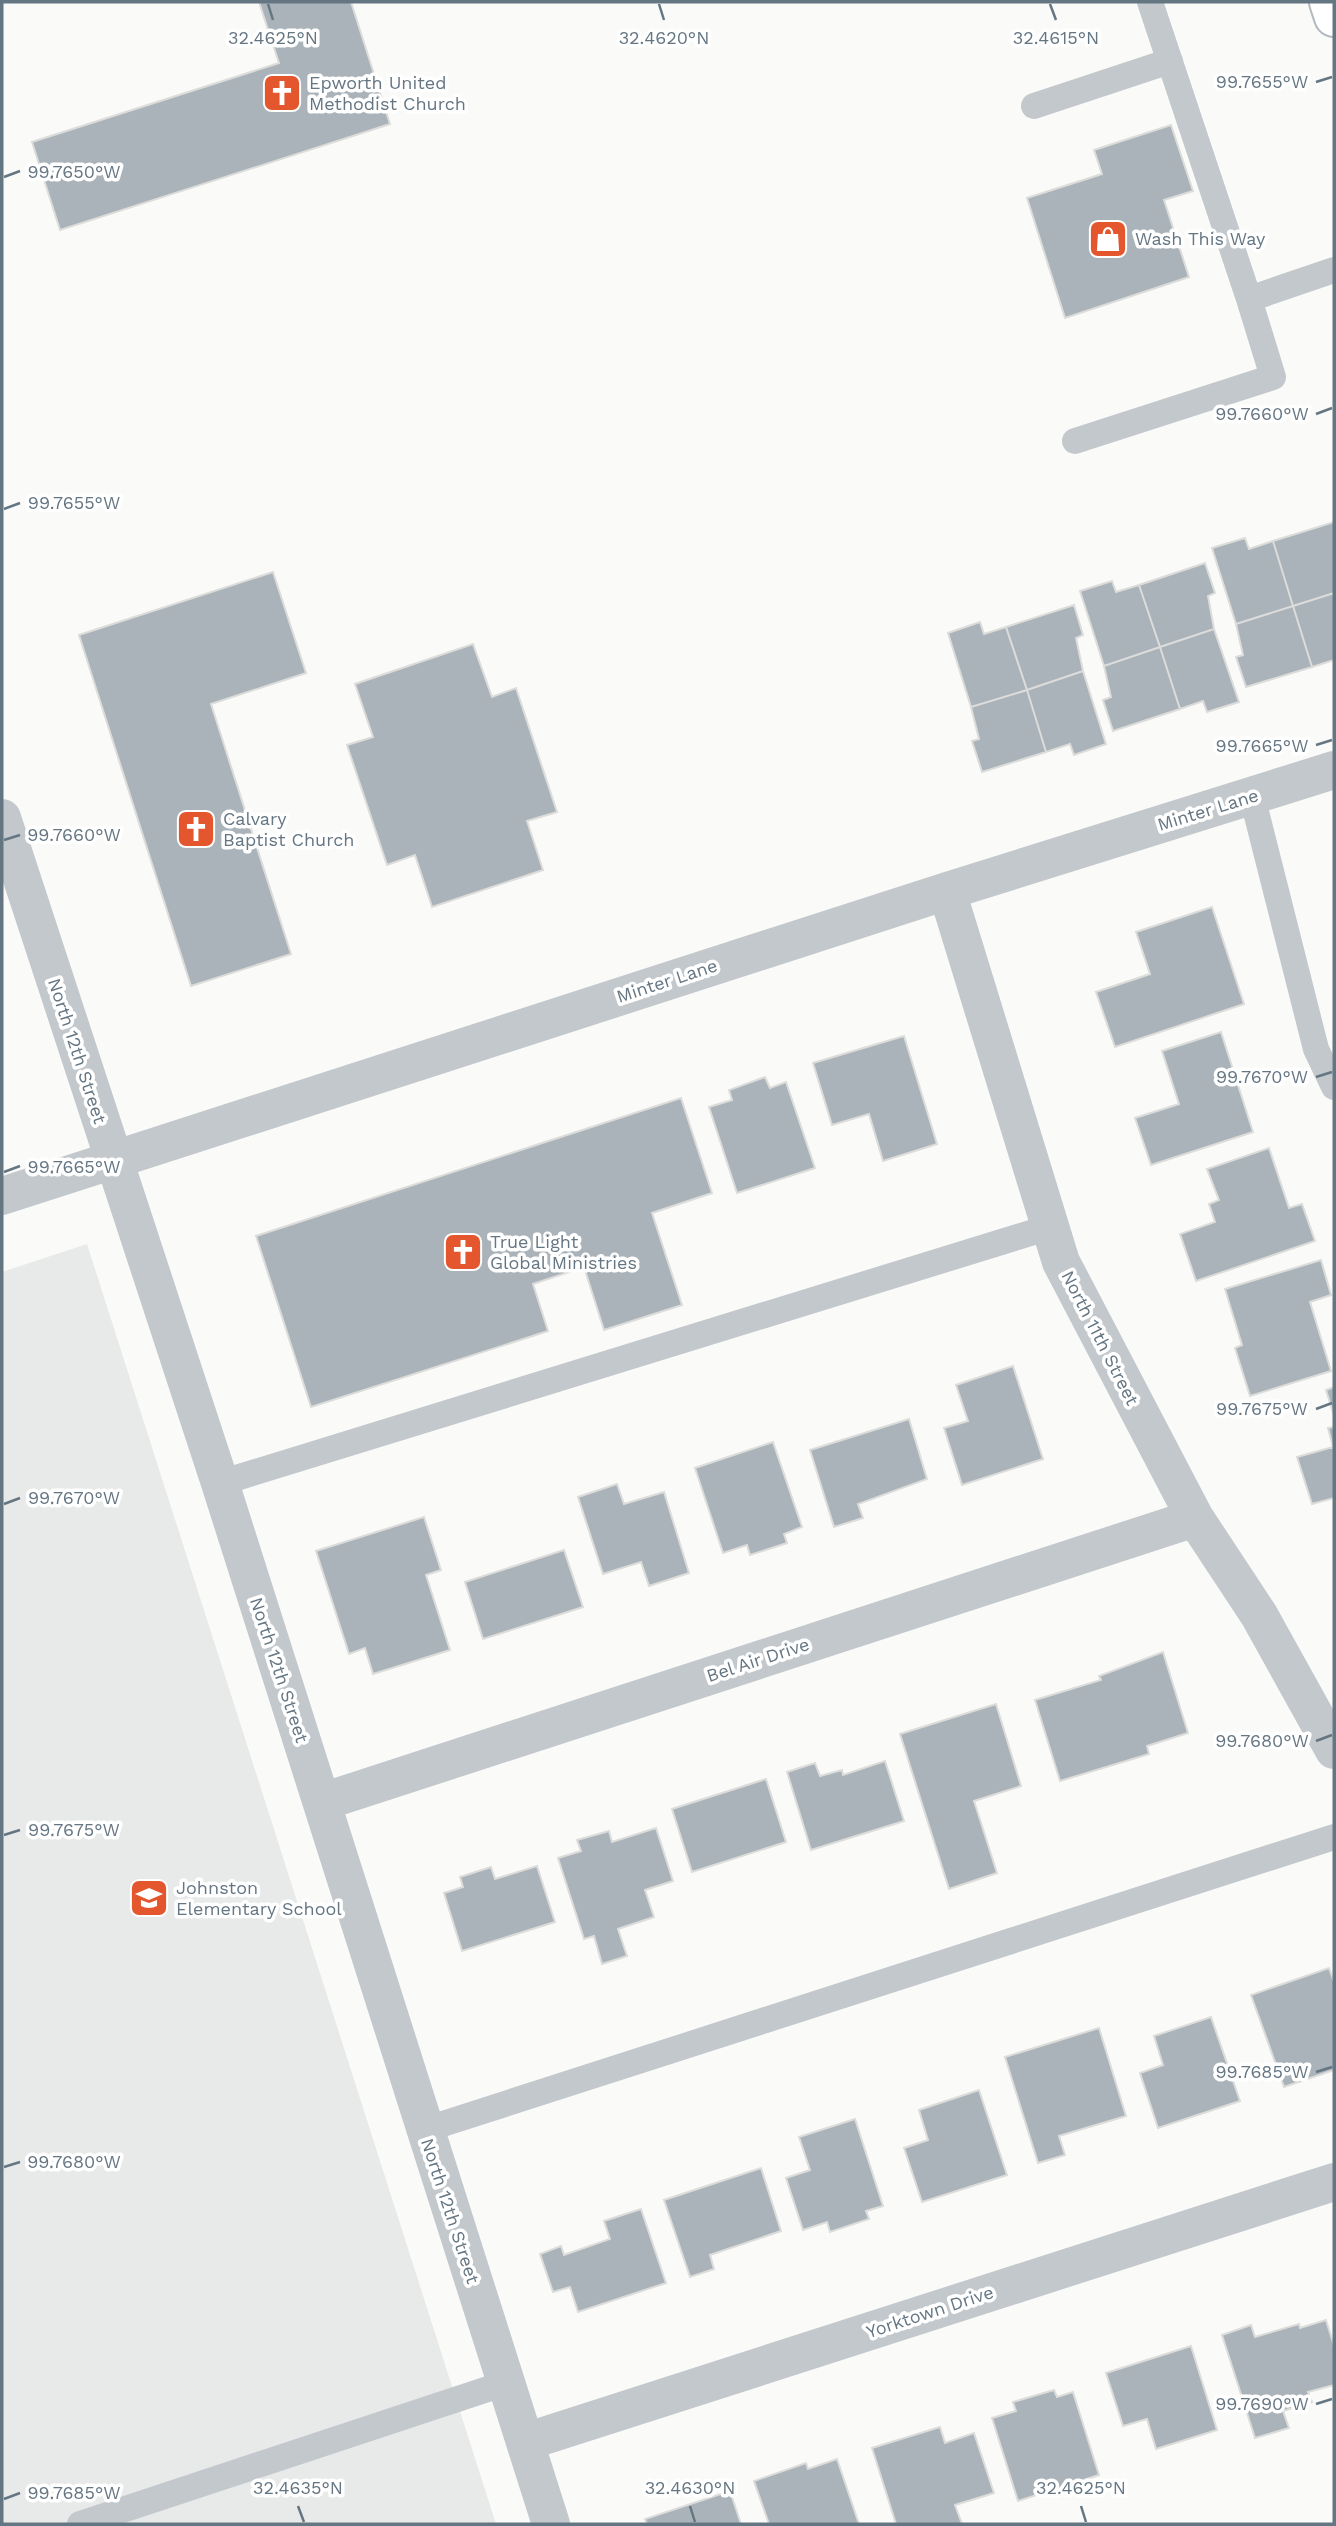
<svg xmlns="http://www.w3.org/2000/svg" width="1336" height="2526" font-family="'Work Sans',sans-serif">
<rect width="100%" height="100%" fill="#fafaf8"/>
<path fill="#e8e9e9" d="M87 1244 496 2524H2V1272Z"/>
<path fill="#aab3b9" stroke="#dcdcda" stroke-width="2" d="M259 2H351L390 124 60 230 32 142 279 63Z
M1171 125 1193 191 1164 200 1189 277 1065 318 1027 198 1102 174 1094 150Z
M1334 522V593L1293 606 1273 541Z
M1245 538 1249 549 1273 541 1293 606 1236 624 1212 548Z
M1205 563 1215 593 1208 596 1214 629 1160 647 1139 585Z
M273 572 306 673 211 704 291 954 191 986 79 635Z
M1112 581 1116 592 1139 585 1160 647 1104 666 1080 591Z
M1334 593V660L1312 667 1293 606Z
M1074 605 1083 635 1076 638 1083 671 1027 690 1006 627Z
M1293 606 1312 667 1246 687 1236 657 1243 655 1236 624Z
M980 622 984 634 1006 627 1027 690 971 707 948 633Z
M1214 629 1239 702 1207 712 1203 701 1180 709 1160 647Z
M473 644 492 697 516 688 557 812 527 821 543 870 432 907 415 855 387 865 347 745 373 737 355 684Z
M1160 647 1180 709 1113 731 1103 700 1111 697 1104 666Z
M1083 671 1106 744 1074 755 1070 744 1046 752 1027 690Z
M1027 690 1046 752 982 772 972 741 979 739 971 707Z
M1212 907 1244 1004 1115 1047 1096 992 1150 974 1136 932Z
M1221 1032 1253 1132 1151 1165 1135 1118 1179 1104 1162 1051Z
M904 1036 937 1144 883 1161 869 1114 832 1125 813 1063Z
M765 1077 770 1088 786 1082 815 1168 737 1193 709 1107 732 1100 729 1090Z
M681 1098 712 1193 652 1213 682 1305 604 1330 584 1267 533 1284 548 1331 311 1407 256 1236Z
M1269 1148 1289 1208 1302 1204 1315 1241 1196 1281 1180 1234 1215 1222 1209 1204 1219 1200 1207 1169Z
M1321 1260 1331 1295 1310 1302 1331 1371 1250 1396 1235 1348 1242 1345 1225 1289Z
M1013 1366 1043 1459 962 1485 944 1428 968 1421 956 1385Z
M1334 1387V1416L1326 1390Z
M909 1419 927 1479 858 1504 863 1518 834 1527 810 1450Z
M1334 1427V1498L1312 1504 1297 1457 1333 1447 1328 1428Z
M773 1442 802 1527 784 1534 787 1543 750 1555 747 1545 723 1553 695 1468Z
M617 1484 624 1504 664 1492 689 1573 649 1586 641 1562 603 1574 578 1497Z
M424 1517 441 1570 426 1575 450 1650 373 1674 365 1648 349 1654 316 1551Z
M564 1550 583 1607 483 1639 465 1582Z
M1163 1652 1188 1733 1147 1746 1149 1754 1060 1781 1035 1700 1101 1680 1099 1676Z
M996 1704 1021 1786 974 1801 997 1873 949 1889 900 1734Z
M885 1761 904 1821 811 1850 787 1772 815 1763 820 1776 842 1770 843 1775Z
M766 1779 786 1842 692 1872 672 1809Z
M656 1828 673 1881 645 1890 654 1917 618 1929 627 1956 602 1964 594 1936 584 1939 558 1858 581 1851 577 1840 609 1831 612 1842Z
M537 1866 555 1922 462 1951 444 1893 463 1887 460 1877 491 1867 495 1879Z
M1329 1968 1334 1982V2070L1284 2087 1251 1995Z
M1211 2017 1240 2101 1158 2128 1140 2073 1163 2065 1154 2036Z
M1099 2028 1126 2116 1059 2136 1065 2155 1038 2163 1005 2057Z
M979 2090 1007 2175 922 2202 904 2148 928 2140 919 2110Z
M855 2119 883 2206 866 2211 869 2219 830 2232 827 2222 803 2230 786 2178 810 2170 799 2137Z
M761 2168 781 2231 710 2255 714 2269 690 2277 664 2200Z
M641 2209 666 2283 578 2312 570 2287 553 2292 540 2254 561 2246 564 2255 610 2239 604 2221Z
M1326 2320 1334 2346V2385L1308 2392 1312 2402 1283 2411 1289 2428 1255 2438 1222 2335 1251 2325 1255 2337 1299 2324 1300 2328Z
M1191 2346 1217 2430 1156 2449 1147 2419 1123 2426 1106 2373Z
M1054 2390 1057 2397 1073 2392 1099 2475 1018 2501 992 2418 1016 2411 1013 2402Z
M940 2427 945 2443 974 2433 994 2493 955 2505 962 2524H896L872 2448Z
M837 2459 859 2524H769L754 2481 806 2463 808 2469Z
M730 2491 741 2524H647L645 2519Z"/>
<g fill="none" stroke-linecap="round" stroke-linejoin="round">
<g stroke="#b3babf" stroke-width="42">
<path id="secondary" d="M1329 2 1334 17"/>
</g>
<path stroke="#c3c8cc" stroke-width="26" d="M1150 2 1249 299 1334 270
M1034 106 1170 61
M1075 441 1273 377 1249 299
M1252 796 1316 1049 1334 1087
M220 1483 1050 1227
M424 2130 1334 1837
M80 2524 506 2383"/>
<path stroke="#c3c8cc" stroke-width="38" d="M2 818 220 1483 551 2524
M947 891 1061 1262 1195 1518 1259 1615 1334 1750
M2 1196 947 891 1334 770
M322 1802 1195 1518
M525 2442 1334 2182"/>
<use href="#secondary" stroke="#fff" stroke-width="38"/>
</g>
<path fill="none" stroke="#657683" stroke-width="2.5" d="M268 4 273 20M659 4 664 20M1050 4 1056 20M1316 82 1332 77M4 177 20 171M1316 414 1332 408M4 509 20 503M1316 745 1332 740M4 840 20 835M1316 1077 1332 1072M4 1172 20 1166M1316 1409 1332 1403M4 1504 20 1498M1316 1741 1332 1735M4 1835 20 1830M1316 2072 1332 2067M4 2167 20 2162M1316 2404 1332 2399M4 2499 20 2493M298 2506 304 2522M690 2506 695 2522M1081 2506 1086 2522"/>
<defs>
<g id="church-square" transform="scale(2.0125)"><rect x="-9" y="-9" width="18" height="18" rx="4" fill="#e4572e" stroke="#fff"/><path d="M-1.2-6h2.4v3.5h3.3v2.4h-3.3V6h-2.4V-.1h-3.3v-2.4h3.3Z" fill="#fff"/></g>
<g id="shop-square" transform="scale(2.0125)"><rect x="-9" y="-9" width="18" height="18" rx="4" fill="#e4572e" stroke="#fff"/><path d="M-5-2.5h2.3a2.7 3.5 0 0 1 5.4 0H5L5.5 6h-11ZM-1.5-2.5h3a1.5 2.3 0 0 0-3 0Z" fill="#fff"/></g>
<g id="school-square" transform="scale(2.0125)"><rect x="-9" y="-9" width="18" height="18" rx="4" fill="#e4572e" stroke="#fff"/><path d="M0-5L7-2L0 1L-7-2ZM-4 1L0 2.5L4 1V4Q0 6-4 4Z" fill="#fff"/></g>
</defs>
<g fill-rule="evenodd">
<use href="#church-square" x="282" y="93"/>
<use href="#shop-square" x="1108" y="239"/>
<use href="#church-square" x="196" y="829"/>
<use href="#church-square" x="463" y="1252"/>
<use href="#school-square" x="149" y="1898"/>
</g>
<g text-anchor="middle" stroke-width="7" stroke-linejoin="round" paint-order="stroke">
<g font-size="18" fill="#657683" stroke="#fff" text-anchor="start">
<text x="309" y="89">Epworth United<tspan x="309" dy="21">Methodist Church</tspan></text>
<text x="1135" y="245">Wash This Way</text>
<text x="223" y="825">Calvary<tspan x="223" dy="21">Baptist Church</tspan></text>
<text x="490" y="1248">True Light<tspan x="490" dy="21">Global Ministries</tspan></text>
<text x="176" y="1894">Johnston<tspan x="176" dy="21">Elementary School</tspan></text>
</g>
<g font-size="18" fill="#657683" stroke="#fff">
<text transform="translate(1208 810) rotate(-17)" y="6">Minter Lane</text>
<text transform="translate(667 981) rotate(-18)" y="6">Minter Lane</text>
<text transform="translate(77 1051) rotate(72)" y="6">North 12th Street</text>
<text transform="translate(1100 1338) rotate(63)" y="6">North 11th Street</text>
<text transform="translate(758 1660) rotate(-18)" y="6">Bel Air Drive</text>
<text transform="translate(279 1670) rotate(72)" y="6">North 12th Street</text>
<text transform="translate(450 2211) rotate(72)" y="6">North 12th Street</text>
<text transform="translate(930 2312) rotate(-18)" y="6">Yorktown Drive</text>
</g>
</g>
<g font-size="18" text-anchor="middle" fill="#657683" stroke="#fff" stroke-width="7" stroke-linejoin="round" paint-order="stroke">
<text x="273" y="44">32.4625°N</text>
<text x="664" y="44">32.4620°N</text>
<text x="1056" y="44">32.4615°N</text>
<text x="1262" y="88">99.7655°W</text>
<text x="74" y="178">99.7650°W</text>
<text x="1262" y="420">99.7660°W</text>
<text x="74" y="509">99.7655°W</text>
<text x="1262" y="752">99.7665°W</text>
<text x="74" y="841">99.7660°W</text>
<text x="1262" y="1083">99.7670°W</text>
<text x="74" y="1173">99.7665°W</text>
<text x="1262" y="1415">99.7675°W</text>
<text x="74" y="1504">99.7670°W</text>
<text x="1262" y="1747">99.7680°W</text>
<text x="74" y="1836">99.7675°W</text>
<text x="1262" y="2078">99.7685°W</text>
<text x="74" y="2168">99.7680°W</text>
<text x="1262" y="2410">99.7690°W</text>
<text x="298" y="2494">32.4635°N</text>
<text x="690" y="2494">32.4630°N</text>
<text x="1081" y="2494">32.4625°N</text>
<text x="74" y="2499">99.7685°W</text>
</g>
<rect width="1336" height="2526" fill="none" stroke="#657683" stroke-width="7"/>
</svg>
